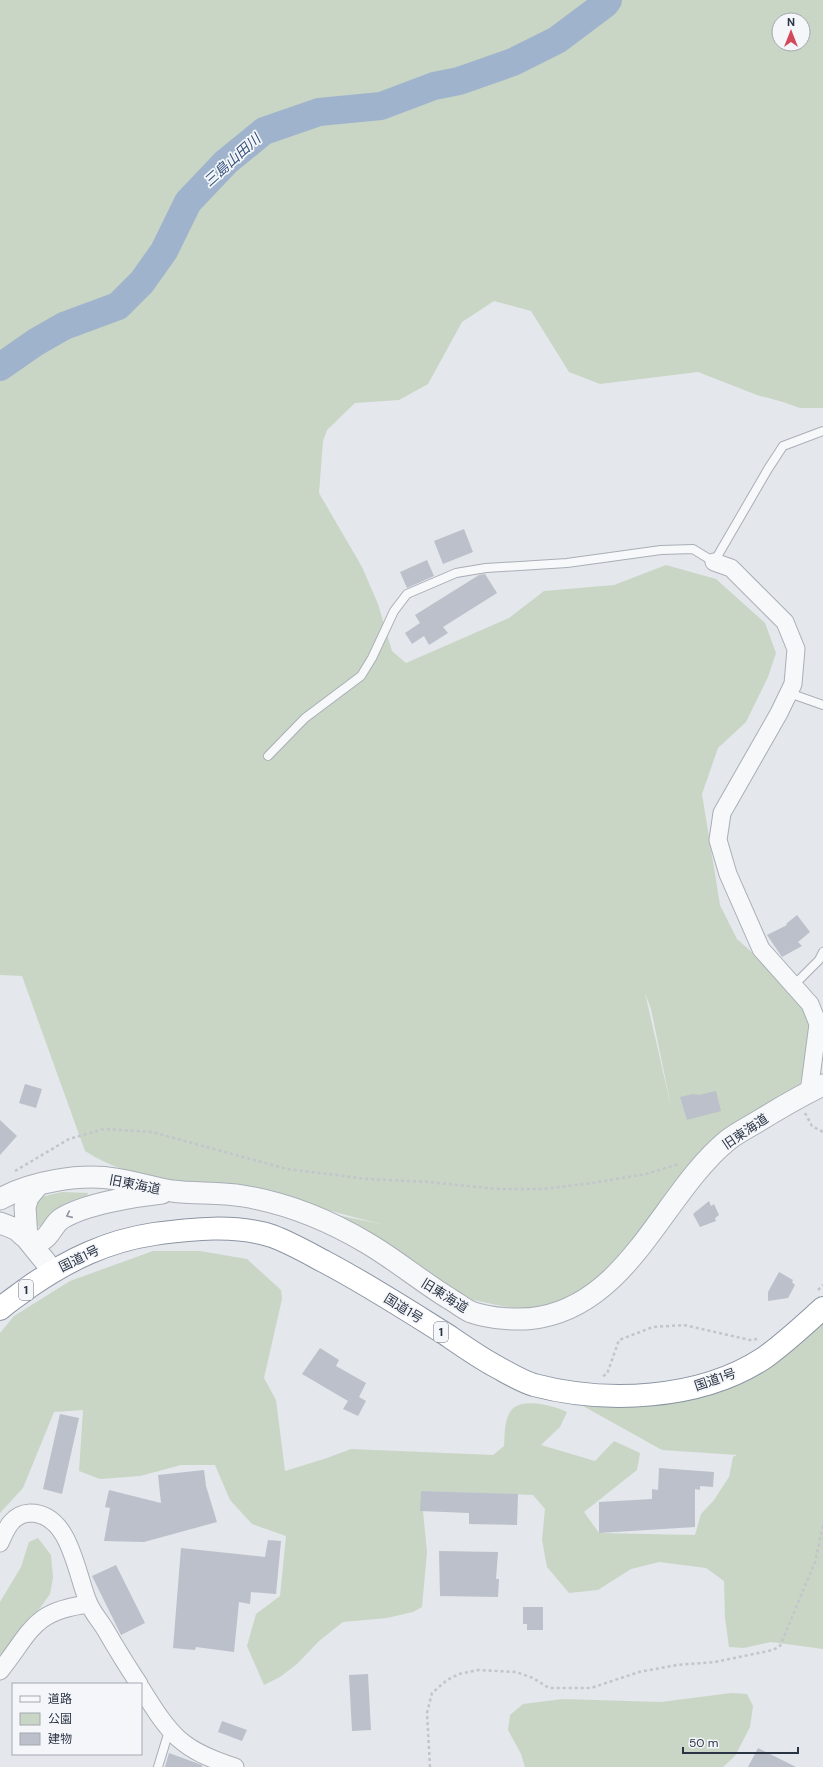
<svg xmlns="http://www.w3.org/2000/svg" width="823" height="1767" font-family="'DM Sans','Noto Sans JP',sans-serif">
<rect width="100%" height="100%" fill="#e4e7ec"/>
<path fill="#c9d6c5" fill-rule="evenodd" d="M0 0H823V408H800L783 402 757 395 698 372 600 384 569 372 531 311 494 301 462 322 428 384 399 400 355 403 327 430 323 441 319 493 362 567 378 604 392 651 406 663 509 618 544 591 614 585 666 565 716 579 765 623 776 653 768 677 746 722 718 748 702 794 720 905 737 939 810 1004 807 1053 797 1097 713 1155 661 1220 578 1296 525 1311 450 1295 307 1209 381 1224C341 1214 301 1202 260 1194 202 1183 136 1184 85 1151L22 976 0 975ZM779 20H803V44H779ZM645 993 651 1009 672 1111Z
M62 1192 88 1193 87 1196C66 1200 56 1210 44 1227L36 1226 35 1205 41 1197Z
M153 1251H200L247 1259 281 1290 282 1299 264 1378 276 1400 285 1471 327 1458 351 1449 493 1455 504 1446C505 1435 504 1422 510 1412 520 1396 554 1406 567 1412L560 1427 541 1445 595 1461 614 1441 640 1453 637 1470 584 1512 599 1533 695 1535 701 1514 714 1500 729 1477 733 1457 737 1455 662 1450 583 1406 721 1386 823 1319V1649L771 1642 744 1648 729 1647 725 1618 724 1581 706 1568 659 1562 631 1569 598 1590 569 1593 547 1567 542 1540 545 1509 533 1495 421 1491 427 1552 422 1607 413 1612 387 1618 343 1622 319 1641 297 1664 280 1677 264 1685 247 1646 256 1614 280 1596 286 1536 252 1524 230 1500 215 1465H181L140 1476 100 1479 79 1471 83 1410 54 1412 23 1488 0 1513V1333L14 1316 70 1281Z
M38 1538 51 1555 53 1578 50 1594 0 1664V1602L21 1567 29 1542Z
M731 1693 747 1694 753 1706 750 1727 735 1756 723 1767H525L521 1754 508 1730 510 1715 523 1704 563 1699 661 1702Z"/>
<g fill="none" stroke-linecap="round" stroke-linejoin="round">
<path stroke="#9fb4cc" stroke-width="28" d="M0 367 36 342 64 326 118 306 142 282 164 251 188 202 226 162 264 131 319 112 381 106 434 86 459 81 513 62 557 40 605 4 608 0"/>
</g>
<path fill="#bbc0ca" d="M464 529 473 552 443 564 434 541Z
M427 560 434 576 407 588 400 572Z
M485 574 497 593 443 627 448 633 429 645 424 636 412 644 405 633 420 623 415 615 479 575Z
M797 915 810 932 798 942 802 946 782 957 767 935 787 925 786 924Z
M25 1084 42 1089 36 1108 19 1103Z
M716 1091 721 1111 687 1120 680 1097 693 1094 699 1095Z
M0 1120 17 1136 0 1155Z
M709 1201 711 1206 714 1204 719 1215 715 1218 716 1221 700 1227 693 1214Z
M779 1272 793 1280 792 1282 795 1285 788 1298 768 1301V1292Z
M320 1348 339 1360 336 1366 366 1383 359 1397 366 1401 358 1416 343 1409 348 1401 302 1374Z
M60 1414 79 1418 62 1494 43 1489Z
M659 1468 714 1472 713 1487 700 1486V1490L695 1489V1527L599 1533V1502L652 1499V1489L658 1490Z
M204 1470 206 1486 217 1522 144 1542 104 1541 110 1508 105 1507 109 1490 161 1503 158 1475Z
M421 1491 518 1494 517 1525 469 1524V1513L420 1511Z
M268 1540 281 1541 276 1594 251 1592 250 1604 239 1602 234 1652 196 1647 195 1650 173 1648 181 1548 265 1557Z
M439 1551 498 1552 496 1579H499L498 1597 440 1596Z
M116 1565 145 1623 121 1635 92 1576Z
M523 1607H543V1630H527V1624H523Z
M368 1674 371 1730 352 1731 349 1675Z
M222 1721 247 1730 242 1741 218 1732Z
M758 1748 796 1767H748Z
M169 1753 202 1765V1767H165Z"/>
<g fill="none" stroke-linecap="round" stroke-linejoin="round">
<g stroke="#a9aeb7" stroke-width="10">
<path id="service" d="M789 693 823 705
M268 756 305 718 361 676 372 658 394 611 407 594 456 573 486 568 567 563 661 550 693 549 714 562 768 469 783 446 823 431
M793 986 819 960 823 952
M158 1767 169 1731"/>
</g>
<g stroke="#a9aeb7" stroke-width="19">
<path id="minor" d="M714 562 731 568 785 622 796 649 793 684 779 713 722 813 718 840 728 874 761 949 810 1004 818 1024 809 1092
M0 1543C6 1529 12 1514 30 1513 71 1513 76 1575 89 1604 93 1613 100 1621 105 1629 116 1648 127 1666 139 1684
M0 1671C32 1631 32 1611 89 1604
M141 1688C171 1736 180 1749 235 1767"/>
</g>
<g stroke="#a9aeb7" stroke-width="23">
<path id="tertiary" d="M39 1184 28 1197 25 1207 27 1239 53 1271
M0 1199C31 1182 80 1173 116 1179 135 1182 153 1188 172 1191 195 1194 219 1192 243 1196 286 1203 330 1221 367 1243 396 1260 422 1282 450 1299 457 1303 464 1309 471 1312 490 1319 522 1321 541 1317 631 1300 664 1192 728 1140 737 1133 747 1128 757 1122 778 1109 800 1096 823 1085
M0 1223C5 1225 12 1227 17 1230 23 1235 28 1242 38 1241 49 1240 53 1224 61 1219 84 1204 135 1196 162 1193"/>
</g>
<g stroke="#8b94a3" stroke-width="24">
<path id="trunk" d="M0 1309C9 1301 20 1294 29 1287 68 1260 107 1241 154 1234 192 1229 235 1224 272 1236 291 1243 308 1253 325 1262 367 1284 407 1310 447 1335 463 1346 480 1358 497 1367 508 1373 521 1381 534 1385 606 1404 700 1400 764 1358 785 1343 804 1325 823 1308"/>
</g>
<path stroke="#c2c5cb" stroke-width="2.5" stroke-dasharray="3 3" stroke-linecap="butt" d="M805 1113 812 1126 823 1132
M15 1171 69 1139 104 1129 152 1132 287 1169 368 1179 428 1182 499 1189H542L592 1183 646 1174 679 1164
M818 1290 823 1285
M603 1376 607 1374 619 1340 653 1327 684 1325 750 1340 757 1339
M430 1767 427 1713 432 1693 447 1680 459 1674 478 1670 516 1672 533 1678 549 1688H591L639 1672 677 1665 715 1662 773 1650 780 1646 815 1562 823 1526"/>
<use href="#service" stroke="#f7f8fa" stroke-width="8"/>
<use href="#minor" stroke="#f7f8fa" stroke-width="17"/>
<use href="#tertiary" stroke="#f7f8fa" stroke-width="21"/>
<use href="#trunk" stroke="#fff" stroke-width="22"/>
</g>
<defs><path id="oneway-chevron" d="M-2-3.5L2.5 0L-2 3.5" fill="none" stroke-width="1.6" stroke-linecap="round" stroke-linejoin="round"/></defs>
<use stroke="#9196a0" href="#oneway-chevron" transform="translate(69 1215) rotate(156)"/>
<g text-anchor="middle" stroke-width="3.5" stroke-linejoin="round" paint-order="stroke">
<g fill="#f4f6f9" stroke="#676e7b" stroke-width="1">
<rect x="19" y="1280" width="14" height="20" rx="3"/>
<rect x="434" y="1322" width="14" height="20" rx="3"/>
</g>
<g font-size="12" font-weight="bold" fill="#2b3445">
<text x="26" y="1294">1</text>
<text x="441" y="1336">1</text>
</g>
<g font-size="13" fill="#2b3445" stroke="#f4f6f9">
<text transform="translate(745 1131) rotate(-34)" y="5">旧東海道</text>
<text transform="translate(135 1184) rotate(11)" y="5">旧東海道</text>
<text transform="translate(79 1258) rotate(-26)" y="5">国道1号</text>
<text transform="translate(445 1295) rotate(32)" y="5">旧東海道</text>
<text transform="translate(404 1308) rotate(32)" y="5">国道1号</text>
<text transform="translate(715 1379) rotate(-19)" y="5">国道1号</text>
</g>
<g font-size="14" font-style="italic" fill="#34527a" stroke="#f4f6f9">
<text transform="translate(232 160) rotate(-42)" y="5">三島山田川</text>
</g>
</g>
<rect x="12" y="1683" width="130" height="72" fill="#f4f6f9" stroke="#a4a8b1"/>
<rect x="20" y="1696" width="20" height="6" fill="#f7f8fa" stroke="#a4a8b1"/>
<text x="48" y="1703" font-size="12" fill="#2b3445">道路</text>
<rect x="20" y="1713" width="20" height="12" fill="#c9d6c5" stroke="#a4a8b1"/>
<text x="48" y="1723" font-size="12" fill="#2b3445">公園</text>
<rect x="20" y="1733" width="20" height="12" fill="#bbc0ca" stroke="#a4a8b1"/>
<text x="48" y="1743" font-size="12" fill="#2b3445">建物</text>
<g transform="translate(791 32)"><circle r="19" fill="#f4f6f9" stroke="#a4a8b1"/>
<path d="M0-3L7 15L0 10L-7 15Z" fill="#d1495b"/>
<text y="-6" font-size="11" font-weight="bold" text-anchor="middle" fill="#2b3445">N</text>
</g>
<path d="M683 1747v6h115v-6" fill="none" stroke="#2b3445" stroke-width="2"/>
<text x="689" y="1747" font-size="12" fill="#2b3445" stroke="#f4f6f9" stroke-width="3" paint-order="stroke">50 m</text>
</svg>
